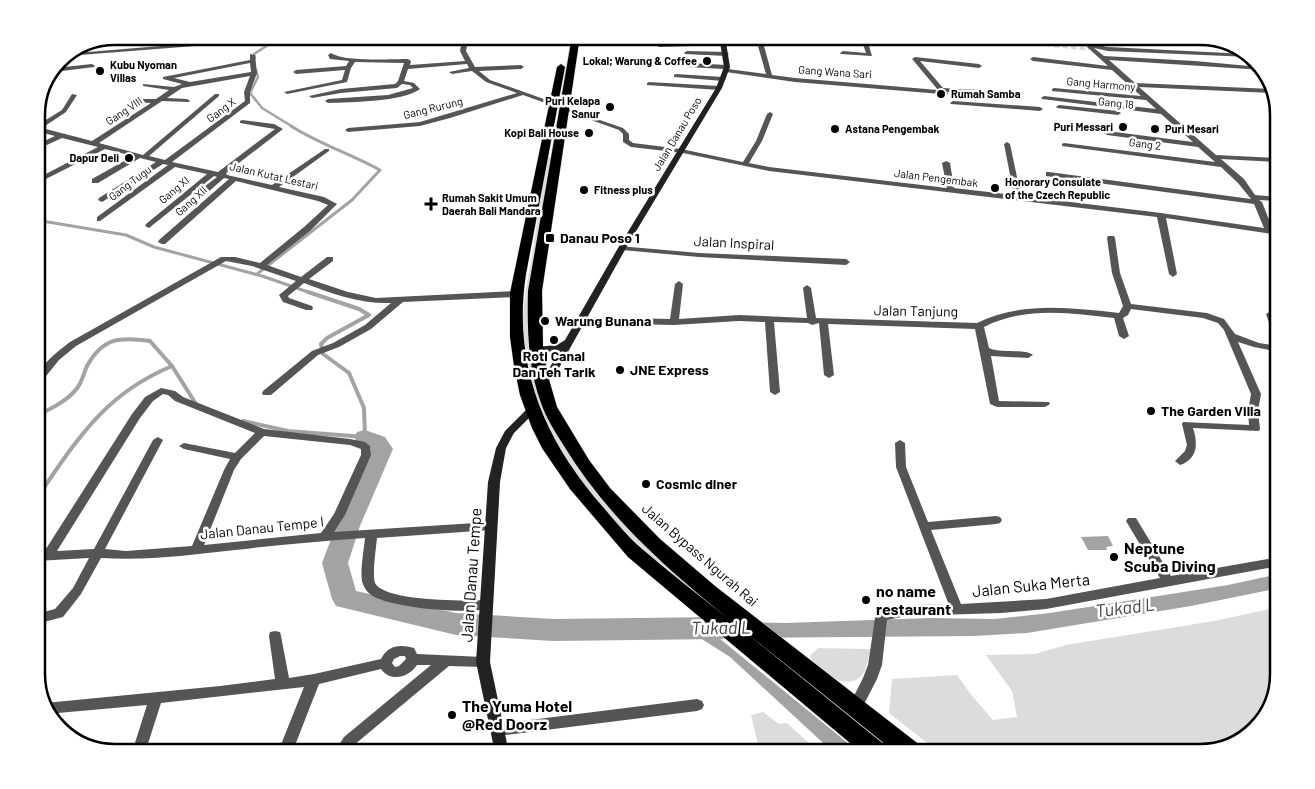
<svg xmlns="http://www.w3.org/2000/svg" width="1315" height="789" font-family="Barlow,sans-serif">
<rect width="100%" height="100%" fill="#fff"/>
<path fill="#dcdcdc" d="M547 157H551L529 296 528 326 530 354 550 423 565 448 593 489 627 528 705 600C623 539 531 449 523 341 521 312 527 283 532 255 537 222 542 190 547 157Z
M1279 607V674L1268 714 1240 742 1200 753H940L889 713 892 679 957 675 973 697 993 720 1017 717 1012 691 986 655 1035 654 1066 645 1214 621Z
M818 648 870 649C868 659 867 672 859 678 845 690 813 670 810 656Z
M763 712 779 724 787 723 820 753H760L751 715Z"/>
<path fill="#a3a3a3" d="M1108 536 1113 546 1106 547 1107 550H1088L1081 537Z
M1279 574V588L1191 606 1027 633 973 636 719 638 860 753H834L730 657 697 636 692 631 696 621 785 623 931 618 994 619 1050 613 1228 585Z"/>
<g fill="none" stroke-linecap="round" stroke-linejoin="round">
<path stroke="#a3a3a3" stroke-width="2.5" d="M255 58 254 54 282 36
M256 70 258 77 250 93 262 108 293 127"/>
<path stroke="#a3a3a3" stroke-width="3" d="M36 220 126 235 154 247 262 276 311 293
M257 274 352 200 380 170C351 154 319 144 291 126"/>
<path stroke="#a3a3a3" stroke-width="4" d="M36 416C50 409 68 401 78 387 82 381 84 373 87 366 103 337 120 337 150 341L172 366 196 404
M243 421 288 431 365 437 364 408 349 373 323 354 321 344 327 338 369 315 359 309 308 292
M36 499C77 440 103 395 172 366"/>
<path fill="#a3a3a3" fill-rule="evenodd" d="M365 430 385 437 393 449 360 526 348 563 356 591 456 613 553 619 722 617 732 620 736 628 732 636 722 639 553 641 456 635 336 606 332 599 322 563 336 526 371 449 357 442 354 437 357 432Z"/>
<path stroke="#d9d9d9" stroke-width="5.5" stroke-dasharray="5.5 3" stroke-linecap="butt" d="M1012 40 1089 48"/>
<g stroke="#dbdbdb" stroke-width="1">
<path id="highway" d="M572 36H580L542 291 543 347 548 376 557 407 589 460 610 488 660 539 715 586 921 746 924 753H896C854 719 812 685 769 651 693 591 615 530 564 446 556 433 546 418 541 403 528 368 527 328 528 291Z
M561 64 565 67 526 274C512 364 544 440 603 507 615 521 627 536 641 548 670 573 700 596 730 620 782 662 834 704 886 746L889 753H862L628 557 570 489 542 448 532 428 520 395 514 366 510 337V293L557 67Z"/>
</g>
<path fill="#555" fill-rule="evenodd" d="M115 36H120L114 42 99 43Z
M375 36H381L376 45 374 46 371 44Z
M463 36H469L466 51 475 67 521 65 524 67 521 69 479 71 490 80 555 103V105H551L523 95 450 118 420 126 348 132 345 130 348 128 420 122 517 93 486 82 472 71 452 74 449 72 469 68 467 64 408 69 404 81 414 83 420 89C403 102 351 102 328 103L325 101 328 99 388 95 413 88 410 85 402 84 397 88 341 93 312 98 309 96 341 89 395 84 398 81 404 63 355 62 351 68 347 82 287 94 284 92 342 80 345 70 296 74 293 72 296 70 346 66 349 61 330 59 328 55 331 53C344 62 390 59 408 59L411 61 410 65 465 61 460 51Z
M860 36H866L872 56 841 54 840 53 843 51 866 53Z
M1075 36H1082L1089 43 1108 47 1247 54 1250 57 1108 51 1094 48 1104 56 1195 61 1260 67 1263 70 1109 60 1135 83 1272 89 1273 93 1139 87 1216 155 1279 158V162L1221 159 1244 179 1255 195 1279 197V201L1259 200 1262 202 1273 230 1279 231V235L1166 218 1177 274 1173 277 1169 274 1157 217 769 171 683 153 631 147 623 142V134L619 130 560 109 565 108 623 128 629 134V140L633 143 681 149 743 162 756 141 767 114 770 112 773 114 762 141 749 163 769 167 947 188 942 163 946 161 950 163 954 188 1014 195 1004 144 1007 142 1010 144 1021 196 1161 213 1264 228 1254 204 1046 176V172H1049L1251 199 1238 183 1221 167 1062 146V144L1064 143 1215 162 1198 147 1107 135 1104 133 1107 131 1193 142 1161 114 1042 99 1041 98 1044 96 1156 109 1146 100 1052 91V89L1054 88 1141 96 1112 70 1033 61 1030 59 1033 57 1108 66Z
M271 37 274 39 273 40 67 56 75 53Z
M724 42 726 43V45L659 47 656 45 659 43Z
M761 44 764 46 772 75 795 78 938 90 913 60 912 59 915 57 979 64 982 66 979 68 920 61 943 88 1000 91 1003 93 1000 95 947 92 948 94 945 96 941 94 795 82 726 72 723 70 724 69 669 66 666 64 669 62 727 65 730 67 728 69 766 74 758 46Z
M687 51 726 52 729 54 726 56 685 54 684 53Z
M250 54 255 55 257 73 250 92V103L172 162 218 172 275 129 240 123V121L242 120 274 124 283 129 226 173 227 175 272 185 325 149H329V151L279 187 324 197 337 204 310 231 267 265 301 277 327 257H333V261L309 279 348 292 376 298 517 291 521 294 517 297 403 302 371 329 339 347 318 355 271 395H263L262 393 263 391 312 351 333 343 365 325 391 303C361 304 332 294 304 283L288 296 289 298 312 306 313 308 312 310H306L283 302 279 295 296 281 252 266 226 261 76 346 59 360 39 385 36 386C36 367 56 353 70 342L221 257H235L260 263 304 227 328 205 318 201 236 181 165 244H162L158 242 159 240 229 179 224 178 206 194H200V190L217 177 214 176 149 228 145 226 146 224 207 174 175 167 100 221H97V217L168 165 163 164 102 202 98 200 99 198 156 162 140 158 98 183H92V179L133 156 105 149 36 184V179L98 147 62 138 36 150V145L55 136 36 131V126L62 110 72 94 77 95 66 112 42 128 92 141 151 103 132 102 129 100 130 99H156L169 90 143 86V84L174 87 182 84 163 79V77L250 60ZM250 63 251 72 190 82 174 78ZM250 76 244 92 245 101 165 160 149 156 219 96V94H215L143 155 99 143 162 101 189 102 190 101 187 99 167 98 182 88Z
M92 64 95 66 94 67 54 72 55 68Z
M676 74 723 77 726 79 723 81 674 77V75Z
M649 82 719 86 722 88 719 90 647 85V83Z
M953 101 1040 107 1043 109 1040 111 951 104 950 103Z
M1059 105 1118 111 1121 113 1118 115 1057 108 1056 107Z
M1108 236H1114L1115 238 1120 273 1131 304 1207 313 1224 319 1235 334 1259 343 1279 346V352L1254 347 1238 342 1261 394 1258 411 1260 429 1259 431 1193 428C1198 443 1198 459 1180 465L1175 461 1185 451 1187 445 1182 424 1183 422 1249 425 1248 411 1251 394 1224 330 1218 323 1203 318 1131 309 1128 315 1123 318 1129 336 1124 339 1119 336 1114 318C1070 313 1025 306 984 327L989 348C1002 354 1024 348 1033 355L1028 358 991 356 999 401 1049 402 1050 404 1045 407H997L990 404 975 329 828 324 834 375 829 378 824 375 819 323 812 325 808 323 774 322 780 392 775 395 770 392 765 322 739 321 674 325 581 323 576 320 581 317 670 319 675 284 679 281 683 284 679 319 739 315 807 318 803 288 807 285 811 288 816 318 977 323C1022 301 1071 308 1119 313L1123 306 1112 273 1107 238Z
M619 246 699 253 846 259 850 262 846 265 699 257 622 250H619Z
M1271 311C1281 316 1279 330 1279 340L1274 337 1266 314Z
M161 388 175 391 183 397 264 429 350 439 365 442 370 446 371 455 345 515 334 532 491 522 495 523 497 526 495 529 491 530 377 538C376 548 372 575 375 583 385 602 467 601 487 600L491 602 493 605 491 608C471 615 386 608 370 594 367 592 364 587 363 584 359 576 364 549 365 538 321 541 278 545 235 550 190 555 146 561 101 558L81 594 63 617 36 624V614L55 609 73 588 89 558 36 561V553L44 552 132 414 145 397ZM163 394 168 395 175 401 255 433 235 453 184 443 179 446 184 449 230 459 224 470 192 546 126 551 105 549 163 440 158 437 153 440 94 549 57 551 140 418 153 401ZM264 436 350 445 361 449V455L334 514 321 533 204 545 234 470 241 459Z
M900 440 905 443 906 467 928 522 996 516 1000 517 1002 520 1000 523 996 524 931 530 961 604 1046 599 1160 578 1126 521 1128 518H1136L1171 576 1279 557V566L1046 609 1001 613 906 616 887 620 882 665 877 679 860 712 855 714 850 712 848 708 863 678 868 665 875 618C883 602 931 605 949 605L896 467 895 443Z
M275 631 280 632 281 636 289 678 314 674 381 659C388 645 400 644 414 648L417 654 483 657 488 658 490 662 488 666 483 667 449 666 354 745 349 753H334L344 737 431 665H417C409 677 391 683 381 669L319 684 292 753 278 752 304 687 161 703 145 753H135L133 749 147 705 47 714 45 703 220 686 275 679 269 636 270 632ZM400 656H405L406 659 399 666 395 667 392 663 394 659Z
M697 699 702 701 704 705 702 709 697 711 497 736 492 734 490 730 492 726 497 724Z"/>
<path fill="#222" fill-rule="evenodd" d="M719 36H725L730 67 722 88 626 248 559 368 546 383H540L538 381 550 367 559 351 536 353 531 350 536 347 557 345 565 340 618 248 716 88 724 67Z
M532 407 537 410 514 433 506 448 500 482 490 662 509 753H495L476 662 488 482 496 448 505 431 528 408Z"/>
<use href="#highway" fill="#000" fill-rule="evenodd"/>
</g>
<g fill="#000" stroke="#fff" stroke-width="2">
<circle cx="707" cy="61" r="5"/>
<circle cx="100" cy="71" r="5"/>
<circle cx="941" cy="94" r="5"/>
<circle cx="610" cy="107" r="5"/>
<circle cx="1123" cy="127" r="5"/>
<circle cx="835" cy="129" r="5"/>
<circle cx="1155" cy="129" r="5"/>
<circle cx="589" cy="133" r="5"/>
<circle cx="129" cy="158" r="5"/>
<circle cx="995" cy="188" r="5"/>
<circle cx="584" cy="190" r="5"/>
<path d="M428.5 196.5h5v5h5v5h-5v5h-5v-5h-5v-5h5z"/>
<rect x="545" y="233" width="10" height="10" rx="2.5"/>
<circle cx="545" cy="321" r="5"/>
<circle cx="554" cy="340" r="5"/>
<circle cx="620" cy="370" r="5"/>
<circle cx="1151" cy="411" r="5"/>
<circle cx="646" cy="484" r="5"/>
<circle cx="1114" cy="557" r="5"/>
<circle cx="866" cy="600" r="5"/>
<circle cx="452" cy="715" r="5"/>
</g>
<g text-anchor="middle" stroke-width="5" stroke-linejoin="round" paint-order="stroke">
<g font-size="11" font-weight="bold" fill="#000" stroke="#fff" text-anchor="start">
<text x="697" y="65" text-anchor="end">Lokal; Warung &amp; Coffee</text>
<text x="110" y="69">Kubu Nyoman<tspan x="110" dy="13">Villas</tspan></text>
<text x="951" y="98">Rumah Samba</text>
<text x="600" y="105" text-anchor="end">Puri Kelapa<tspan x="600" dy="13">Sanur</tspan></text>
<text x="1113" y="131" text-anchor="end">Puri Messari</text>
<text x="845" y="133">Astana Pengembak</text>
<text x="1165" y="133">Puri Mesari</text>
<text x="579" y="137" text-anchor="end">Kopi Bali House</text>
<text x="119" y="162" text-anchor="end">Dapur Deli</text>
<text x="1005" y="186">Honorary Consulate<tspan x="1005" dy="13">of the Czech Republic</tspan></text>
<text x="594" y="194">Fitness plus</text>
<text x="442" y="202">Rumah Sakit Umum<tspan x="442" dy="13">Daerah Bali Mandara</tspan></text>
</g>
<g font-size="11" fill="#000" stroke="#fff">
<text transform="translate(835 72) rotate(4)" y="4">Gang Wana Sari</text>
<text transform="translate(1101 84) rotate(5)" y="4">Gang Harmony</text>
<text transform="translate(1116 103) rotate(6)" y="4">Gang 18</text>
<text transform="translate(433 108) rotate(-14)" y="4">Gang Rurung</text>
<text transform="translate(221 110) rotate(-37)" y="4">Gang X</text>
<text transform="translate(124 111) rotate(-34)" y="4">Gang VIII</text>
<text transform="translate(677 134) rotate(-59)" y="4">Jalan Danau Poso</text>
<text transform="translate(1145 144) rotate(7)" y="4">Gang 2</text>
<text transform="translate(274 176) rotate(13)" y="4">Jalan Kutat Lestari</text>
<text transform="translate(936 178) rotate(7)" y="4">Jalan Pengembak</text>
<text transform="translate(130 183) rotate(-37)" y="4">Gang Tugu</text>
<text transform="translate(174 190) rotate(-40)" y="4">Gang XI</text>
<text transform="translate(191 201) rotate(-42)" y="4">Gang XII</text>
</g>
<g font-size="14" font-weight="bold" fill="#000" stroke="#fff" text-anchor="start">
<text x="560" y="243">Danau Poso 1</text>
<text x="555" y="326">Warung Bunana</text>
<text x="554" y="361" text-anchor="middle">Roti Canai<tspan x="554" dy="16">Dan Teh Tarik</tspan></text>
<text x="630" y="375">JNE Express</text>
<text x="1161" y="416">The Garden Villa</text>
<text x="656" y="489">Cosmic diner</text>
</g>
<g font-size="14" fill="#000" stroke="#fff">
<text transform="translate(734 243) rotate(3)" y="5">Jalan Inspiral</text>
<text transform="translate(916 311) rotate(1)" y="5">Jalan Tanjung</text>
<text transform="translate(262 528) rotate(-6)" y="5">Jalan Danau Tempe I</text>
<text transform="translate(700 555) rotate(41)" y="5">Jalan Bypass Ngurah Rai</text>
</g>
<g font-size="16" font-weight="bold" fill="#000" stroke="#fff" text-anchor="start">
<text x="1124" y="554">Neptune<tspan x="1124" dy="18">Scuba Diving</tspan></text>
<text x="876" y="597">no name<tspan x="876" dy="18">restaurant</tspan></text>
<text x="462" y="712">The Yuma Hotel<tspan x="462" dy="18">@Red Doorz</tspan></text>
</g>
<g font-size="16" fill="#000" stroke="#fff">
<text transform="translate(471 575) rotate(-86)" y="6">Jalan Danau Tempe</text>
<text transform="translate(1031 585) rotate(-6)" y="6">Jalan Suka Merta</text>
</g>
<g font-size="18" font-style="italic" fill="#444" stroke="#fff">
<text transform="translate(1125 608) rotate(-7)" y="6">Tukad L</text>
<text transform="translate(721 628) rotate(-1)" y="6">Tukad L</text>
</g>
</g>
<path d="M0 0H1315V789H0ZM115 45H1200A70 70 0 0 1 1270 115V674A70 70 0 0 1 1200 744H115A70 70 0 0 1 45 674V115A70 70 0 0 1 115 45Z" fill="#fff" fill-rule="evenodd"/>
<path fill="none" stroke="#000" stroke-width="2.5" d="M115 45H1200A70 70 0 0 1 1270 115V674A70 70 0 0 1 1200 744H115A70 70 0 0 1 45 674V115A70 70 0 0 1 115 45Z"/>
</svg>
